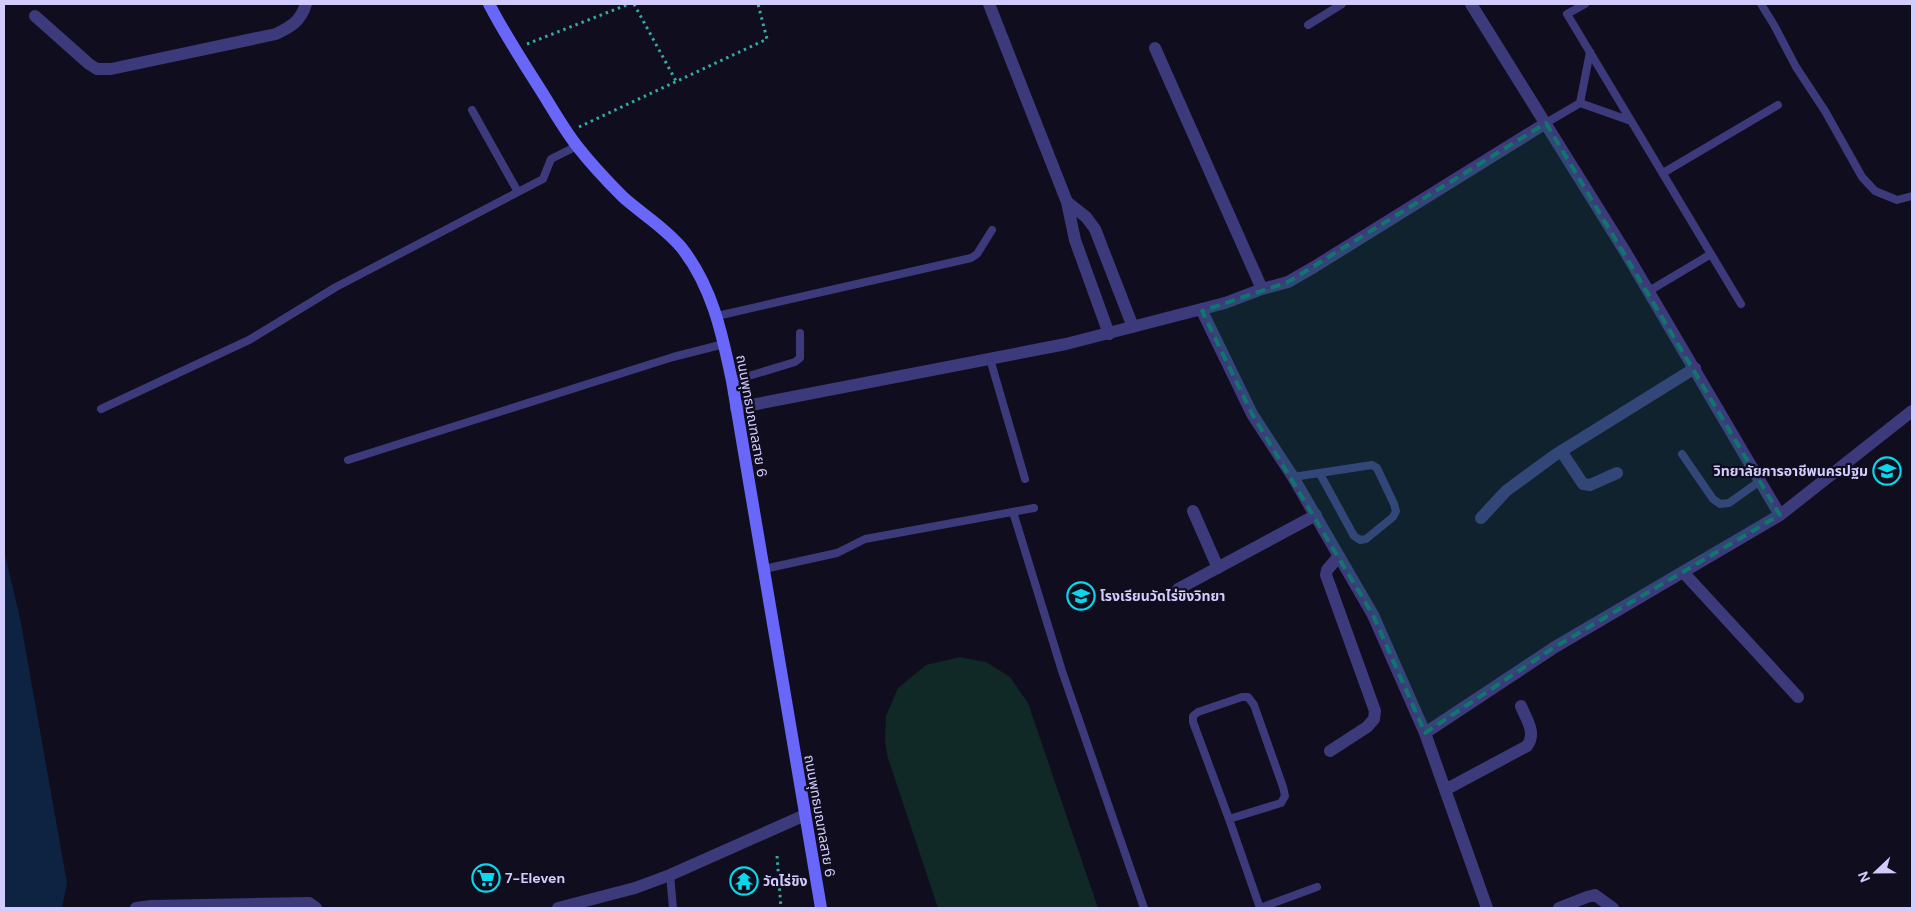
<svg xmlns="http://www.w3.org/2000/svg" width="1916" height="912" font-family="'DM Sans','Noto Sans Thai',sans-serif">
<rect width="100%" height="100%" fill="#100d1e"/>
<path fill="#102826" d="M960 657 986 662 1010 677 1028 703 1098 908H938L888 758 885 742 886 716 898 688 926 665Z"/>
<path fill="#0e2241" d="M4 551 20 618 67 883 62 908H4Z"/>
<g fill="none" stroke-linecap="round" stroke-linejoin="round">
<path stroke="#32aba2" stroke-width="3" stroke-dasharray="2.5 4" stroke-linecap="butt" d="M634 4 676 81
M527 44 629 4
M579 127 767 39 758 4
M777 856 781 908"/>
<path stroke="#3c3a7b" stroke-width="8" d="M1585 4 1567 14 1741 304
M1761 4 1774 25 1796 67 1825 111 1862 177 1875 191 1897 200 1912 196
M1308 25 1342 4
M1590 52 1580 103 1631 121
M472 110 518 192
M1546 123 1580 103
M1663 173 1778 105
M1649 291 1711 254
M717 316 971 258 977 254 992 230
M990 359 1025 479
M732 381 795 362 800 358V333
M101 409 249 340 336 287 543 179 551 159 577 146
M1682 454 1713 499 1720 504 1729 503 1760 481
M348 460 673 357 724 344
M1293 477 1372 465 1377 468 1394 504 1396 511 1393 517 1366 539 1360 540 1354 536 1320 474
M1013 512 1062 671 1144 908
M764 569 837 553 865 539 1034 508
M1229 819 1281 803 1285 796 1283 787 1254 705 1248 697H1242L1198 712 1193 716V722L1229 819 1260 908
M670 875 673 908
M1260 908 1317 887"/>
<path stroke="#3c3a7b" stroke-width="12" d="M989 4 1067 202 1075 240 1109 334
M1471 4 1626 253 1780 515
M35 16 89 64 97 69H111L276 34C292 26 300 22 306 4
M1155 48 1262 289
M1067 202 1086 217 1095 229 1133 327
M1202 311 1252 414 1293 477 1373 615 1425 733 1487 908
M736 408 1066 344 1225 303 1262 289 1288 282 1314 267 1546 123
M1561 451 1583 484 1590 485 1617 473
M1193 511 1218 568
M1481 518 1506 491 1555 455 1695 368
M1683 572 1798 697
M1178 589 1316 515
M1425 733 1555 647 1780 515 1912 411
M1330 751 1367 727 1374 719 1375 711 1326 575 1327 570 1339 556
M1445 790 1527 746C1537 733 1526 719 1521 706
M136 908 151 906 309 903 316 908
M558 908 635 888 670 875 805 815
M1559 908 1587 897 1595 895 1613 908"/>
<path stroke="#6967f9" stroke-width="12" d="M489 4C504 33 522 61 540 89 552 108 563 128 577 146 591 164 607 181 623 197 642 214 664 227 681 247 712 286 722 333 732 381L821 908"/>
</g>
<path fill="#0f766e" fill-opacity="0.2" stroke="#0f766e" stroke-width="4" stroke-dasharray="10 6" stroke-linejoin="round" d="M1546 123 1780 515 1555 647 1425 733 1373 615 1252 414 1202 311 1288 282Z"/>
<defs>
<g id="university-ring" transform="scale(1.4375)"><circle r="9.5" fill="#100d1e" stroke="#0ad7eb" stroke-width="1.5"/><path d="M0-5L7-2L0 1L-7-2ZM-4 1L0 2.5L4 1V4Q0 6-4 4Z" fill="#0ad7eb"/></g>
<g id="school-ring" transform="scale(1.4375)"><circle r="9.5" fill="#100d1e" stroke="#0ad7eb" stroke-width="1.5"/><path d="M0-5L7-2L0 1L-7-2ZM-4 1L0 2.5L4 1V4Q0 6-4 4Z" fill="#0ad7eb"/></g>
<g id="supermarket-ring" transform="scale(1.4375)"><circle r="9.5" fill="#100d1e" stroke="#0ad7eb" stroke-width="1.5"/><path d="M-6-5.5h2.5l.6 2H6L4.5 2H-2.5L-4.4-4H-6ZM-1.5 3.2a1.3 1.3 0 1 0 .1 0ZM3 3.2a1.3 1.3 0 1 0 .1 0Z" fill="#0ad7eb"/></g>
<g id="temple-ring" transform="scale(1.4375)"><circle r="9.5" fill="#100d1e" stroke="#0ad7eb" stroke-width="1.5"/><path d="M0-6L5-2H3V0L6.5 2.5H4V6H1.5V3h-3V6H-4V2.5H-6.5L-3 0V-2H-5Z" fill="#0ad7eb"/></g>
</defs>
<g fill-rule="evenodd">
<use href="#university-ring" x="1887" y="471"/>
<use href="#school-ring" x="1081" y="596"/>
<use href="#supermarket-ring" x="486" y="878"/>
<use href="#temple-ring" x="744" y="881"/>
</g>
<g text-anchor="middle" stroke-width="4.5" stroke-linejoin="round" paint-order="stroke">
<g font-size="14" fill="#d1ccfd" stroke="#100d1e">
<text transform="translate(752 416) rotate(80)" y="5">ถนนพุทธมณฑลสาย 6</text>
<text transform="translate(820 816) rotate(80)" y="5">ถนนพุทธมณฑลสาย 6</text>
</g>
<g font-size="14" font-weight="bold" fill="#d1ccfd" stroke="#100d1e" text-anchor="start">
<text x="1868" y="476" text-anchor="end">วิทยาลัยการอาชีพนครปฐม</text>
<text x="1100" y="601">โรงเรียนวัดไร่ขิงวิทยา</text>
<text x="505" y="883">7-Eleven</text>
<text x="763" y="886">วัดไร่ขิง</text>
</g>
</g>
<rect width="1916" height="912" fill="none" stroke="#d1ccfd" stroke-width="10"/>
<g transform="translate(1876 872) rotate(248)" stroke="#100d1e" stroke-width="4" paint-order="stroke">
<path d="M0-4L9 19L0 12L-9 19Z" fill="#d1ccfd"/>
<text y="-8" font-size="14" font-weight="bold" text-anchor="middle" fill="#d1ccfd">N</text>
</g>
</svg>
